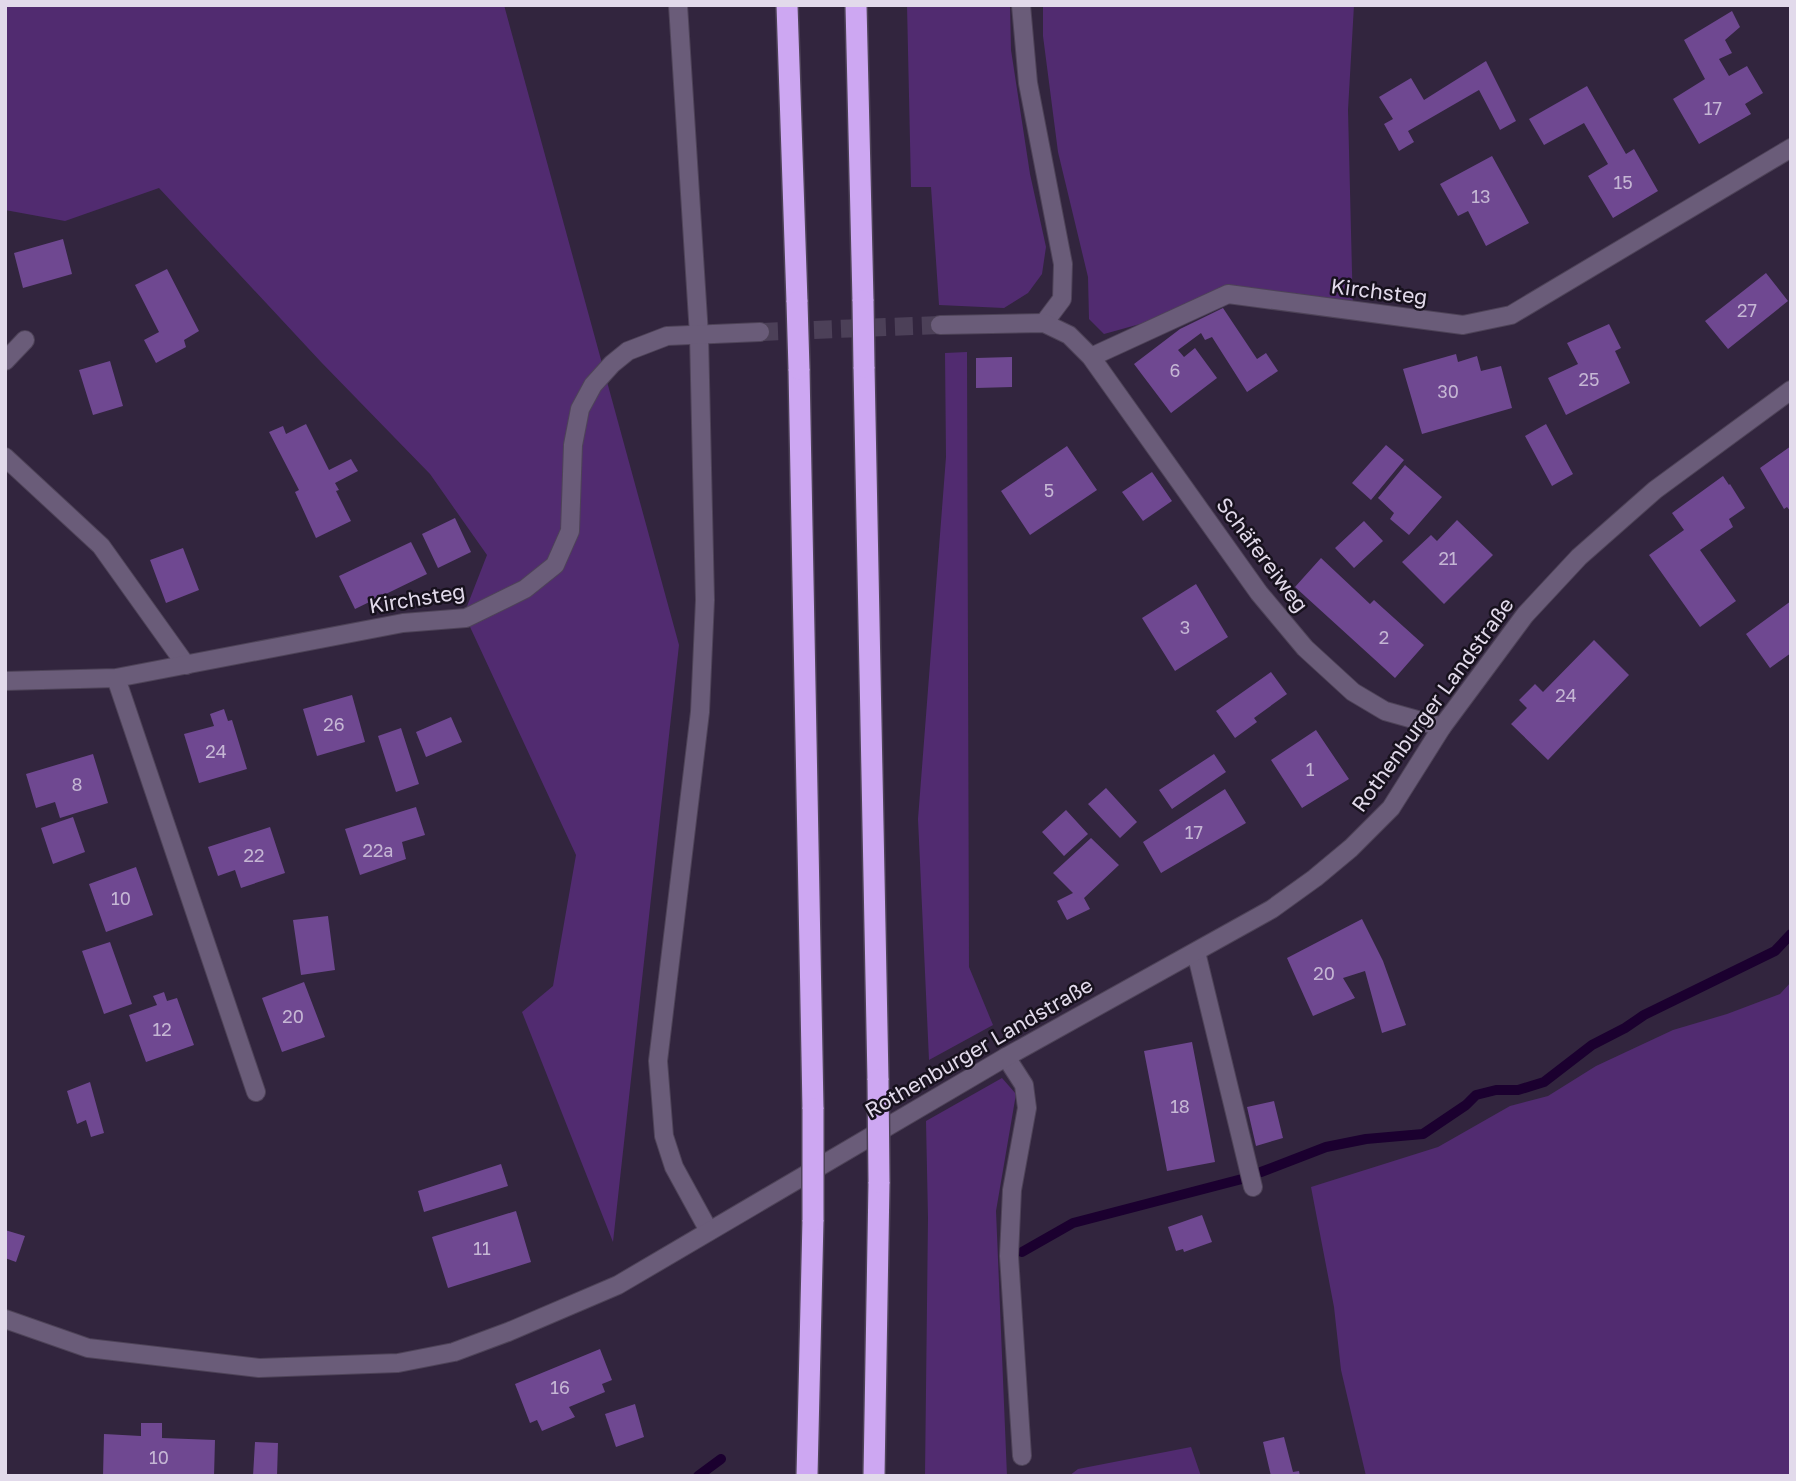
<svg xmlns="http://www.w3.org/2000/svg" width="1796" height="1481" font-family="'Golos Text',sans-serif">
<rect width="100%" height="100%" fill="#32253e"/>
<path fill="#512b70" d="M5 5H504L679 645 613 1242 522 1012 553 986 576 855 464 614 487 555 430 474 321 362 159 188 65 221 5 210Z
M907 5H1010L1011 50 1030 174 1046 247 1042 274 1028 293 1004 308 939 305 931 187H911Z
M1043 5H1354L1348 110 1353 312 1228 294 1205 306 1104 334 1089 319 1088 277 1058 152 1043 36Z
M967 352 969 967 993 1025 929 1060 918 819 946 457 945 353Z
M1791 982V1476H1366L1341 1370 1334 1307 1311 1187 1438 1147 1510 1106 1548 1096 1596 1066 1673 1030 1727 1014 1780 994Z
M1002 1078 1016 1094 996 1211 1007 1476H925L928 1218 926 1121Z
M1191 1447 1201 1476H1069L1078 1469Z"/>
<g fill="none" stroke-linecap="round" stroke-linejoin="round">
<path stroke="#1b002f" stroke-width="10" d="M1261 1172 1326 1147 1366 1139 1423 1134 1466 1105 1476 1095 1496 1090H1518L1544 1082 1592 1045 1625 1028 1644 1015 1775 951 1791 934
M1022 1252 1073 1223 1242 1179
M698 1476 721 1459"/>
</g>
<path fill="#6f4891" d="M1732 11 1740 27 1725 40 1732 53 1719 59 1729 76 1747 66 1763 93 1745 104 1751 114 1699 144 1673 99 1705 79 1684 40Z
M1486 61 1516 121 1500 130 1479 90 1408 131 1414 142 1399 151 1384 124 1393 119 1379 97 1411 78 1424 100Z
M1587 86 1626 154 1634 149 1658 191 1613 218 1588 176 1608 164 1584 123 1544 145 1529 119Z
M1492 156 1529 223 1486 246 1468 211 1458 216 1440 184Z
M63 239 72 274 23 288 14 253Z
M167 269 199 331 184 340 186 347 156 363 144 340 159 332 135 285Z
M1766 273 1788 301 1728 349 1705 321Z
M1223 308 1257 359 1266 353 1278 371 1247 392 1212 337 1205 340 1201 333 1178 350 1184 357 1195 348 1217 378 1171 413 1134 364 1180 329Z
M1609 324 1621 348 1615 351 1630 383 1566 415 1548 378 1578 364 1567 343Z
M1456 354 1458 362 1477 356 1481 371 1501 366 1512 408 1422 434 1403 369Z
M1012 357V387L976 388V358Z
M110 361 123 406 93 415 79 370Z
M306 424 329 470 351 459 358 471 335 483 339 490 336 491 351 521 316 538 295 492 299 490 269 432 283 426 286 434Z
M1546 424 1573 474 1552 486 1525 436Z
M1386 445 1404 460 1371 500 1352 483Z
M1067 446 1097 490 1030 535 1001 491Z
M1791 446V512L1787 507 1784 509 1760 468Z
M1405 465 1442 497 1409 535 1390 519 1394 513 1378 498Z
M1152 472 1172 501 1143 521 1122 492Z
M1723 476 1729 485 1730 484 1745 508 1729 519 1733 527 1700 550 1736 601 1700 627 1649 555 1684 530 1672 513Z
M455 518 471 552 438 568 422 534Z
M1457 520 1493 555 1444 604 1402 562 1431 535 1437 541Z
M1364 521 1383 541 1354 568 1335 548Z
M411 542 427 574 355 609 339 576Z
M183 548 199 590 166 603 150 560Z
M1321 558 1370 604 1374 600 1424 645 1395 678 1295 587Z
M1196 584 1228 637 1175 671 1142 618Z
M1791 601V653L1770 668 1746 634Z
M1594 640 1629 675 1548 760 1511 724 1527 708 1519 700 1535 684 1543 692Z
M1271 672 1287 694 1254 718 1257 722 1235 738 1216 711Z
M352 695 365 742 317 756 303 709Z
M224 709 228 721 232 720 247 769 199 783 184 734 214 726 210 714Z
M451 717 462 742 426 757 416 732Z
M401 728 419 784 396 792 378 736Z
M1316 730 1349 779 1302 808 1271 760Z
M93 754 108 803 60 818 55 802 36 808 26 774Z
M1214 754 1226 772 1172 809 1159 790Z
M1106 788 1137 822 1120 838 1088 804Z
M1225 789 1246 823 1161 873 1143 842Z
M416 807 425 835 402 842 406 859 360 875 345 829Z
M1066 810 1088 834 1064 856 1042 832Z
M73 817 85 852 53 864 41 828Z
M270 827 285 873 241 888 235 870 218 876 208 847Z
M1091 838 1119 865 1084 898 1090 909 1067 920 1057 901 1073 893 1053 873Z
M136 867 153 915 106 932 89 884Z
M328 916 335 970 301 975 293 920Z
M1362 919 1383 961 1406 1025 1382 1033 1365 971 1343 978 1355 998 1313 1016 1287 958Z
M110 942 132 1004 104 1014 82 951Z
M304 982 325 1037 282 1052 262 998Z
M164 992 167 1001 177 998 194 1045 146 1062 129 1015 157 1005 153 996Z
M1192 1042 1215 1162 1167 1171 1144 1051Z
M90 1082 104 1133 91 1137 86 1120 77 1124 67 1091Z
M1274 1101 1283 1138 1256 1146 1247 1107Z
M501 1164 508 1186 424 1212 418 1191Z
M516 1211 531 1262 448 1288 432 1237Z
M1202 1215 1212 1242 1184 1252 1183 1249 1176 1251 1168 1227Z
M5 1230 25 1236 16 1262 5 1258Z
M600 1349 612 1380 602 1384 605 1392 569 1407 575 1417 542 1431 537 1420 530 1423 515 1384Z
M635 1404 644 1437 616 1447 605 1414Z
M141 1423H162V1438L215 1440 214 1476H103L104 1434 141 1436Z
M1284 1437 1293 1472 1299 1471 1300 1476H1271L1263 1442Z
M255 1442 278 1443 277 1476H253Z"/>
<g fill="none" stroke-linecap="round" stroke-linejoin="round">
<path stroke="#4c4058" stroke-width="18" stroke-dasharray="18 9" stroke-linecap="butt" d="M760 332 940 325"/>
<g stroke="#4e4358" stroke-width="20">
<path id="service" d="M678 5 699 335 705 600 700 712 658 1061 664 1136 674 1167 709 1231
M1021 5 1028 83 1063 264 1062 299 1044 323
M5 361 25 340
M5 457 101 546 186 665"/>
</g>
<g stroke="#4e4358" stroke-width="20">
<path id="minor" d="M940 325 1044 323 1069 335 1091 357 1259 593 1305 648 1353 692 1385 711 1442 727
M1091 357 1228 294 1463 325 1511 315 1791 148
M116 678 256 1092
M5 681 116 678 403 623 466 618 525 589 555 565 570 531 573 445 580 409 593 385 612 364 628 351 667 336 760 332
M1196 952 1253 1187
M1006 1057 1024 1085 1027 1108 1012 1190 1009 1256 1022 1456"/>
</g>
<g stroke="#4e4358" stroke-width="20">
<path id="tertiary" d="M5 1319 88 1348 259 1368 398 1363 454 1352 508 1332 618 1285 1006 1057 1272 909 1315 878 1351 848 1391 808 1442 727 1525 615 1579 557 1655 490 1791 390"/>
</g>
<g stroke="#4e4358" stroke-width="24">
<path id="motorway" d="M787 5 797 302
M856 5 863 301
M864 367 878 1080
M799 369 813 1109
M807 1476 813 1220
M874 1476 879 1182"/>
</g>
<use href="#service" stroke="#6a5c79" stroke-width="18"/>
<use href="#minor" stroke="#6a5c79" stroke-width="18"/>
<use href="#tertiary" stroke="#6a5c79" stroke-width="18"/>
<use href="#motorway" stroke="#cda7f2" stroke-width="21"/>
<g stroke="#4e4358" stroke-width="24" stroke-linecap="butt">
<path id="motorway-bridge" d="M863 301 864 367
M797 302 799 369
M878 1080 879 1182
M813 1220V1109"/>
</g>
<use href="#motorway-bridge" stroke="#cda7f2" stroke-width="21"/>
</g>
<g text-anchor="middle" stroke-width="5" stroke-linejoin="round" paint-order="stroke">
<g font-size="18" fill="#c5b6d4">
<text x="1713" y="115">17</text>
<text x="1623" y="189">15</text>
<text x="1481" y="203">13</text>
<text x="1747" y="317">27</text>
<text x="1175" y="377">6</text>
<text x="1589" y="386">25</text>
<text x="1448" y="398">30</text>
<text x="1049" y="497">5</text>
<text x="1448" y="565">21</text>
<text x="1185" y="634">3</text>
<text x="1384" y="644">2</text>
<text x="1566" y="702">24</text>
<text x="334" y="731">26</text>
<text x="216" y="758">24</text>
<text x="1310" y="776">1</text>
<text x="77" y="791">8</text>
<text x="1194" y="839">17</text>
<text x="378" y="857">22a</text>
<text x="254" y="862">22</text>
<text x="121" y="905">10</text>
<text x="1324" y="980">20</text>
<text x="293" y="1023">20</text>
<text x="162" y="1036">12</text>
<text x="1180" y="1113">18</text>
<text x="482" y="1255">11</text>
<text x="560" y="1394">16</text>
<text x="159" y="1464">10</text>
</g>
<g font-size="21" fill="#e2daeb" stroke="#17111d">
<text transform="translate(1379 292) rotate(7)" y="7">Kirchsteg</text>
<text transform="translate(1262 555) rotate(53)" y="7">Schäfereiweg</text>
<text transform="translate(417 599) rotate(-9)" y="7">Kirchsteg</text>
<text transform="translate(1433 705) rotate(-54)" y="7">Rothenburger Landstraße</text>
<text transform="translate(979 1048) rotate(-30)" y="7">Rothenburger Landstraße</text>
</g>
</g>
<rect width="1796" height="1481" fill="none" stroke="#e2daeb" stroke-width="14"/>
</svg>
